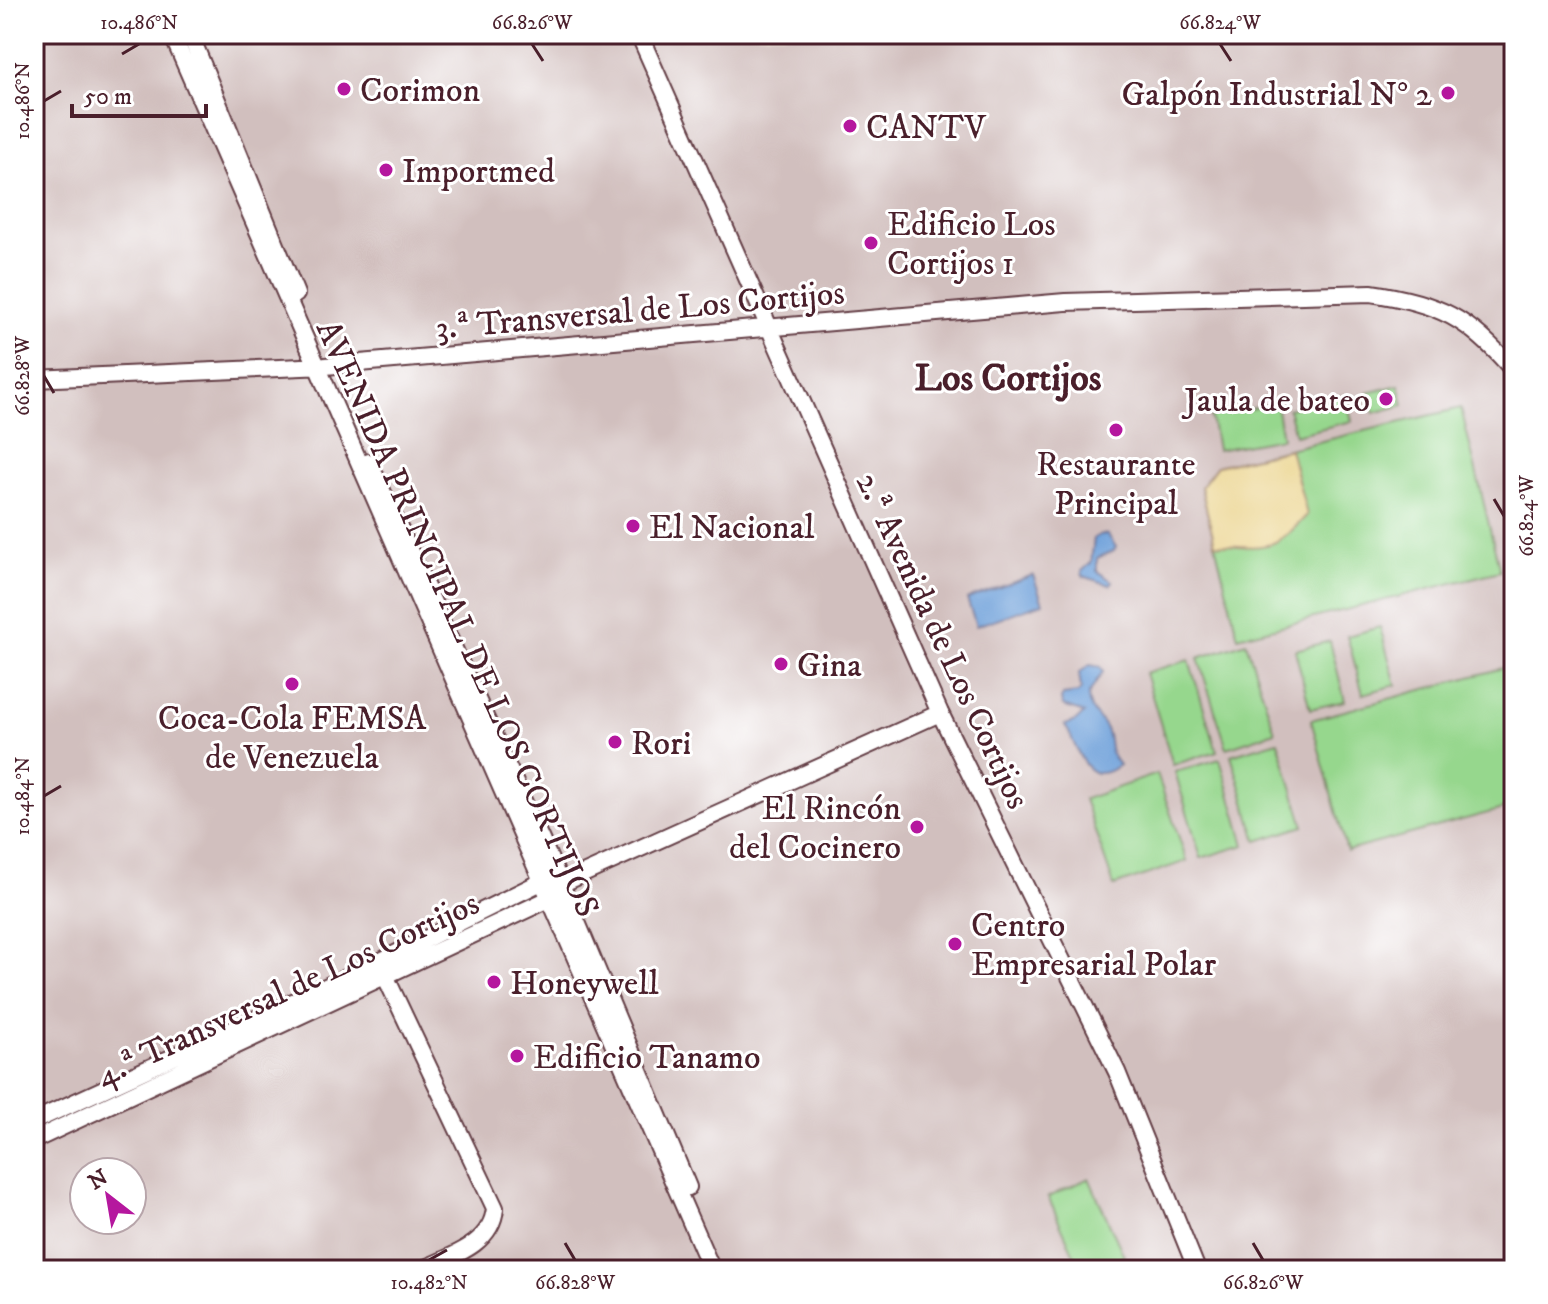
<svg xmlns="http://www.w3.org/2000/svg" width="1548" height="1304" font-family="'IM FELL DW Pica',serif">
<rect width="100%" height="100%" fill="#fff"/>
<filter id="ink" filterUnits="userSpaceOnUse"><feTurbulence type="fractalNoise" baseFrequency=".0125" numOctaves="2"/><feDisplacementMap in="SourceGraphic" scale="16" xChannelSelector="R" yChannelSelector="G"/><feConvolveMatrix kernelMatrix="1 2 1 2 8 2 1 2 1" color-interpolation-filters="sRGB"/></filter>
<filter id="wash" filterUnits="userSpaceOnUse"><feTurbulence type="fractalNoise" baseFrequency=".006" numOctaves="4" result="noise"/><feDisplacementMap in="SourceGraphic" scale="32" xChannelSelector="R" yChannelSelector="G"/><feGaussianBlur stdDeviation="1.8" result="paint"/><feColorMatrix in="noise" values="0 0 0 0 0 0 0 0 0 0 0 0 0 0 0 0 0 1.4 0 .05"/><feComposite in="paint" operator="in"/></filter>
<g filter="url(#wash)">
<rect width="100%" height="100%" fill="#f1ead3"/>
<path fill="#d1bfbe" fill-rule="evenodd" d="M34 34H1514V1270H34ZM84 1172H132V1220H84Z"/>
<path fill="#96d78d" stroke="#707b5c" stroke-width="2" d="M1399 385 1404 405 1374 413 1368 393Z
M1346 395 1352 421 1295 435 1288 409Z
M1276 404 1282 438 1217 450 1211 416Z
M1461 408 1500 571 1238 637 1201 487 1217 466Z
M1380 627 1396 685 1363 694 1347 636Z
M1330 641 1345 701 1310 709 1295 650Z
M1246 642 1275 732 1227 748 1198 658Z
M1189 660 1217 751 1173 765 1145 673Z
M1514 665V806L1347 851 1311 720Z
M1278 741 1304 826 1257 841 1231 755Z
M1220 759 1245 845 1201 858 1175 772Z
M1157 774 1187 861 1114 886 1084 799Z
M1089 1178 1124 1256 1094 1270H1081L1048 1197Z"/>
<path fill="#eeda9e" stroke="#9c7c64" stroke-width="2" d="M1290 449 1307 515C1273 553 1263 548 1215 544L1201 487 1217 466Z"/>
<path fill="#70a1da" stroke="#5d6082" stroke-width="2" d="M1101 534 1108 535 1116 547 1114 551 1097 558V571L1112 581 1110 585 1083 576 1082 571 1091 563 1094 538Z
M1033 575 1043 603 976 626 967 599Z
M1090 665 1100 667 1103 672 1088 695C1089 714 1099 715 1106 729 1113 743 1104 747 1119 765 1084 792 1078 745 1065 725L1076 721 1084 713 1063 706 1061 700 1063 695 1078 693 1081 689 1079 673Z"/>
</g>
<g filter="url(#ink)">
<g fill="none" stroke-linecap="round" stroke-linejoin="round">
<g stroke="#633d44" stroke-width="20">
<path id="minor" d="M172 34 712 1270
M190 34 296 294
M639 34 940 713 1117 1072 1197 1270
M34 379 325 366 1065 302 1371 293C1439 303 1469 318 1514 371
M369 462 561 884 688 1187
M381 967 495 1208C492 1245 451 1256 421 1270
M34 1121 367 968 541 882 551 883
M34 1140 549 899 561 884 940 713"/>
</g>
<use href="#minor" stroke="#fff" stroke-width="16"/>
</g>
</g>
<path fill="none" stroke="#4a1f2b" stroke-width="3" d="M532 44 543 61M1220 44 1231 61M122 54 139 44M44 101 61 91M44 376 54 393M1494 499 1504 516M44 796 61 786M565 1243 575 1260M1253 1243 1263 1260M429 1260 447 1250"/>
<g fill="#b5179e" stroke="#fff" stroke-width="3">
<circle cx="344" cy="89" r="8"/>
<circle cx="1448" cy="93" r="8"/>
<circle cx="850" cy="126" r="8"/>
<circle cx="386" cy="170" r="8"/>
<circle cx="871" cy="243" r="8"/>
<circle cx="1386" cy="399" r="8"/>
<circle cx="1116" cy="430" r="8"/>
<circle cx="633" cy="526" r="8"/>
<circle cx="781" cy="664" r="8"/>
<circle cx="292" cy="684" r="8"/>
<circle cx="615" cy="742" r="8"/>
<circle cx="917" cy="827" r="8"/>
<circle cx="955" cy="944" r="8"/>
<circle cx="494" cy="982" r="8"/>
<circle cx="517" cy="1056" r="8"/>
</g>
<g text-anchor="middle" stroke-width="6" stroke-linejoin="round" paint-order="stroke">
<g font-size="34" fill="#4a1f2b" stroke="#fff" text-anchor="start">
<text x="360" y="101">Corimon</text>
<text x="1432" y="105" text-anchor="end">Galpón Industrial N° 2</text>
<text x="866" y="138">CANTV</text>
<text x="402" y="182">Importmed</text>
<text x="887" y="235">Edificio Los<tspan x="887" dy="39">Cortijos 1</tspan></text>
<text x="1370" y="411" text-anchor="end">Jaula de bateo</text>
<text x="1116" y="475" text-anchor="middle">Restaurante<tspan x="1116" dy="39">Principal</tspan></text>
<text x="649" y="538">El Nacional</text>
<text x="797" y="676">Gina</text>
<text x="292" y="729" text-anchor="middle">Coca-Cola FEMSA<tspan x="292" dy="39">de Venezuela</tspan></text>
<text x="631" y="754">Rori</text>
<text x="901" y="819" text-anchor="end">El Rincón<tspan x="901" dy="39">del Cocinero</tspan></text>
<text x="971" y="936">Centro<tspan x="971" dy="39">Empresarial Polar</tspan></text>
<text x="510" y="994">Honeywell</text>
<text x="533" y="1068">Edificio Tanamo</text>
</g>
<g font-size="34" fill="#4a1f2b" stroke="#fff">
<text transform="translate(640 309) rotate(-5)" y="12">3.ª Transversal de Los Cortijos</text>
<text transform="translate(459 618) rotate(66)" y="12">AVENIDA PRINCIPAL DE LOS CORTIJOS</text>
<text transform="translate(944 640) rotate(65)" y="12">2.ª Avenida de Los Cortijos</text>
<text transform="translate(287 988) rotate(-25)" y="12">4.ª Transversal de Los Cortijos</text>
</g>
<g font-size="38" font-weight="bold" fill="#4a1f2b" stroke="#fff">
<text x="1008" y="390">Los Cortijos</text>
</g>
</g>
<rect width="1548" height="1304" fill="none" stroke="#fff" stroke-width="88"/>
<g transform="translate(108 1196) rotate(329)"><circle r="38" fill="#ffffff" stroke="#b7a5aa" stroke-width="2"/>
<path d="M0-6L14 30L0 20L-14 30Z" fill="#b5179e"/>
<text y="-12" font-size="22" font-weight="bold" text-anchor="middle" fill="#4a1f2b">N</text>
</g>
<path d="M72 104v12h134v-12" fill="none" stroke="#4a1f2b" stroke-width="4"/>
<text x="84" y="104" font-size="24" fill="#4a1f2b" stroke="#ffffff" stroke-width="6" paint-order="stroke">50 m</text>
<rect x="44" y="44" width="1460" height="1216" fill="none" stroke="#4a1f2b" stroke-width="3"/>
<g font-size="20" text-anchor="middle" fill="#4a1f2b">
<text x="139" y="29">10.486°N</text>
<text x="532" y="29">66.826°W</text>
<text x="1220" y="29">66.824°W</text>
<text transform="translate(22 101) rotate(-90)" y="7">10.486°N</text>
<text transform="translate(22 376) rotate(-90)" y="7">66.828°W</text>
<text transform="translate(1526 516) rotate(-90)" y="7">66.824°W</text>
<text transform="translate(22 796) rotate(-90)" y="7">10.484°N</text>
<text x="429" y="1289">10.482°N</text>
<text x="575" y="1289">66.828°W</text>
<text x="1263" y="1289">66.826°W</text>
</g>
</svg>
